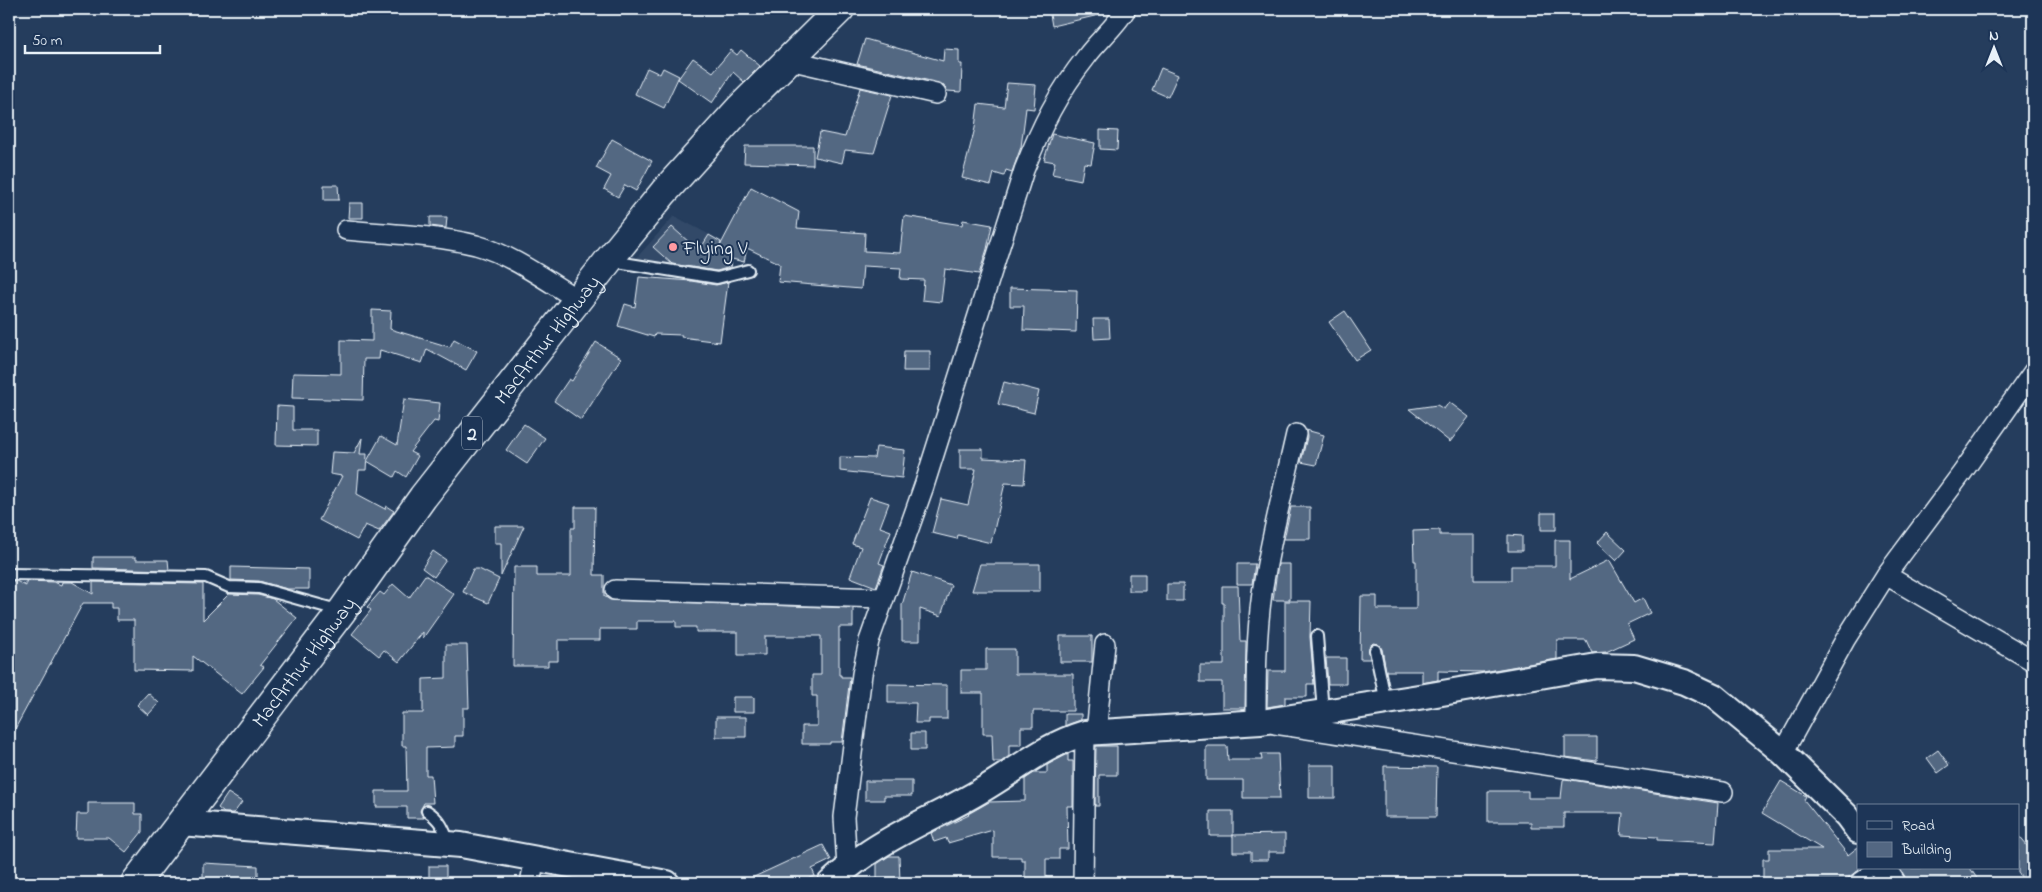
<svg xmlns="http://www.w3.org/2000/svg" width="2042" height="892" font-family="'Indie Flower',sans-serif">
<rect width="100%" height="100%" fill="#253d5d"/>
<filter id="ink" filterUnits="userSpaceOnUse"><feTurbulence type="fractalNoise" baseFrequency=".02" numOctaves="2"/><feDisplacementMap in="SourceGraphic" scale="10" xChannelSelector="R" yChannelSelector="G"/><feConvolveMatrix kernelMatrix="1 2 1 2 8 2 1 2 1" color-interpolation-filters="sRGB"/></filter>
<g filter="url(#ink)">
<path fill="#334a68" d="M674 216 727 244 707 275 632 263Z"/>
<path fill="#536782" stroke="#e8f1f8" d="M1049 9H1098L1099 15 1052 26Z
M865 39 943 61 944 49 959 50V64H962L961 92 947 91 944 86 939 83 857 64Z
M731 50 737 55 741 50 760 66 744 82 733 72 712 103 678 79 693 58 713 72Z
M647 68 660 74 663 68 679 76 664 108 635 94Z
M1161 68 1178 75 1168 97 1152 90Z
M1007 83 1036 85 1034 109 1026 108 1021 147 1012 172 1006 170 1004 176 994 173 991 185 962 178 975 128 978 104 1004 107Z
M860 88 892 95 874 153 845 150 842 163 815 157 820 132 845 137Z
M1100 130 1118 131 1117 150 1100 149Z
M1052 134 1095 143 1091 164 1084 163 1081 180 1052 174 1055 162 1044 160Z
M612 139 652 161 636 191 625 185 618 197 604 189 611 176 596 168Z
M745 146H813V165L744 163Z
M324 185H338L339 200H324Z
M751 187 799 212 797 228 865 233 864 251 900 253 904 216 962 225 963 220 992 225 987 249 979 274 945 269 941 302 922 300 924 280 900 279 901 268 863 266 861 289 778 282 780 264 747 248 744 262 732 259 730 267 717 271 672 264 653 247 672 227 699 251 709 235 721 242 720 246Z
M349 203H363V218H348Z
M430 217H447L446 228 430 226Z
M639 277 691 281 716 285 728 282 720 342 681 337 682 335 655 334 654 337 618 326 625 304 635 307Z
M1010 288 1077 290 1076 332 1023 330 1024 306H1010Z
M372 310 391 311 390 329 450 347 454 339 477 351 466 370 427 349 422 363 380 350 379 359H364L363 400 292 398 293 373 341 374V340L372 341Z
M1345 311 1371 350 1355 360 1329 322Z
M1093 319H1109L1110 338 1094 339Z
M596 342 621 358 581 420 554 401 569 379 572 381Z
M904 351H930V371H903Z
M1004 382 1039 391 1034 413 998 404Z
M404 399 440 403 438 422 434 421 410 452 418 456 406 477 397 471 394 477 367 461 381 436 397 445Z
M1449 402 1469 417 1450 442 1409 409 1437 405 1444 409Z
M277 406 293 407V430H317V446L276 445Z
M524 424 545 438 527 464 506 450Z
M1306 430 1324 435 1316 465 1301 462 1307 437Z
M362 438 360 454H367L366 470H359L357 494 385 509 386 506 394 511 379 531 365 525 357 540 319 520 342 476 330 474 332 452 354 453Z
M876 447 905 450 902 478 840 471V457L874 458Z
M960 449H983V458L1026 460 1024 484 1005 483 991 543 958 535 957 539 932 533 941 499 968 505 976 469H960Z
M870 497 889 503 880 527 891 531 879 563 884 565 876 587 850 577 861 547 852 544Z
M575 507H595L594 575H604V596L610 600 853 608V627H839V675H841V677H850L842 742H830V744H802V726H817V696H812V675H821V636H765V655H738V632H696V627H676V621H637V629H600V640H558V661H548V666H513L514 567H537V576H571V528H575Z
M1291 507H1310V539H1284Z
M1541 513H1556V530H1541Z
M495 526H524L501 576V543H495Z
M1440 530V535H1474V580H1511V566H1555V540H1570V579L1609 560 1634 603 1643 598 1650 613 1627 624 1634 639 1606 652 1592 653 1586 640H1557V659L1483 672 1438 671V680L1422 683V671H1386L1382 649 1378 644 1373 643 1369 647 1370 659H1360L1361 596H1377V609H1416V561H1414L1413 531Z
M1607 532 1626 550 1616 561 1597 543Z
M1508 535 1522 536V551H1508Z
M433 551 446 560 434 577 422 568Z
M93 557H136V560H168L169 570 93 568Z
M980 564H1040V591H972Z
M1237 564H1255L1252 584H1237Z
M1278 564H1290V600H1273Z
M231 567 309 569V589H287L259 581 231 580Z
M473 569H479L499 579 488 603 463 592Z
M912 572 951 585 941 616 920 609V641H902V605Z
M1129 574H1145V591H1129Z
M425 575 454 594 423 638V632L399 662 384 650 379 656 352 634 371 610 367 607 380 592 384 595 393 584 409 598Z
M9 581H16L26 586V581L54 582 61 585 62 582H72L93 594V582L203 584V620L229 594 258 595 273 599 297 618 260 665 264 667 242 694 193 656V671L134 670V620H117V608H111V603H83L9 740Z
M1167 584H1183V601H1167Z
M1222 586H1238L1240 641H1246L1245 708H1222V682H1200V665H1224V603H1222Z
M1285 601H1311L1310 637 1314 684H1307V697H1285V704L1267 707 1268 671H1285Z
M1060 636H1092V662H1060Z
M446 645H467L469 708H463V736H455V747L426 748V775H431L433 803H424L420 811 424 818H407V807H376V791H407L406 746H402V713H423V679L446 678Z
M986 649H1015V674H1073V711H1033V727H1021V745H1009V756L1001 762H993L992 734H983V693H961V670H986Z
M1326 658H1346V684H1328Z
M888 684 947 685V719H929V723H915L916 703H888Z
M148 693 159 703 148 715 137 705Z
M733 697H754V712H733Z
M1065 714H1081V720L1065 726Z
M716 717H746V737H716Z
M911 733H925V750H911Z
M1565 737H1597V761L1565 757Z
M1096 746H1117V775H1099V806H1095Z
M1206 746H1227L1228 760H1262L1261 754H1278L1280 798H1243V780H1206Z
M1938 750 1949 765 1938 773 1927 758Z
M1068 754V761H1073V806H1067L1068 849H1059V859H1046V883H1025V860H1021V857H993V830L948 843 946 838 934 842 931 833 969 815 968 814 989 802 1025 801V779L1034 773H1047V765Z
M1309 765H1335V798H1309Z
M1384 766 1437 767 1436 817H1384Z
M1565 779 1718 803 1715 843 1657 840V837L1621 835 1623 813H1564V827H1531V822H1488V791H1528V798H1561L1563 780Z
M865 781H912V796H884V800H865Z
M1781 781 1806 796 1804 800 1848 855 1858 847 1859 869 1848 878 1845 883H1763V859H1769V849H1822L1762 813Z
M228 793 242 802 234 813H224L218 808Z
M88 803H135V814H142V832L126 852 109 838H76L77 814H88Z
M1210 811H1233V836H1210Z
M1285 834V852H1268V860H1251V852H1233V835Z
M2018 835 2033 853V883H2026L2018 873Z
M823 845 831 860 812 869 815 876 800 883H741Z
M889 856H899L900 882H877V864Z
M203 863 258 866V883H203Z
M429 866H446V883H429Z
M1900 868H1970L1980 883H1907Z"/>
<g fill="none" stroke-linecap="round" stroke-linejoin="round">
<g stroke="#e8f1f8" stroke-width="14">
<path id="service" d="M611 261 717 278 748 270
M9 574 206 577 229 587 259 588 341 611
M1317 636 1323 712
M1375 650 1386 703
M427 811C441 820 444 829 449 843
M1852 883 1874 868"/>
</g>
<g stroke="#e8f1f8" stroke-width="22">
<path id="minor" d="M789 60 936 94
M346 230C388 234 435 235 476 245 512 255 545 280 577 299
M1886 575 2033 661
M615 590 883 598
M1256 722C1256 679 1256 636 1262 593 1270 540 1284 487 1296 434
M1275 724 1723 792
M1096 733 1105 644
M1783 753 1845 640 1886 575 1962 473 2033 372
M847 868 844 817 862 674 869 641 924 486 1024 170C1042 125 1057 94 1087 56 1099 40 1116 26 1126 9
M530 883 535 858
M1083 883 1085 733"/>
</g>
<g stroke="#e8f1f8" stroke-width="28">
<path id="tertiary" d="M180 823 461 845 667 883
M1883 868 1893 883
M830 883C841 873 853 863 865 855 902 829 944 813 982 790 1018 769 1045 745 1085 733L1261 722 1425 696 1597 666 1634 667 1684 682 1714 696 1783 753 1847 816 1858 831"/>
</g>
<g stroke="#e8f1f8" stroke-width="31">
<g id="trunk">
<path id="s1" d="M135 883 342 611 423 497 608 261 664 192 740 108 840 9"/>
</g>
</g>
<use href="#service" stroke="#1d3557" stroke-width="10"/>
<use href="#minor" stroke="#1d3557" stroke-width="19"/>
<use href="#tertiary" stroke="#1d3557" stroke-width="24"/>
<use href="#trunk" stroke="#1d3557" stroke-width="28"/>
</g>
</g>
<circle fill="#ff9aa2" stroke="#1d3557" stroke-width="2" cx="673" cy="247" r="5"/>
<g text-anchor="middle" stroke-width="4" stroke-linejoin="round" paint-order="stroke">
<rect fill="#1d3557" stroke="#abb9c8" stroke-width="1" x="462" y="416.5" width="20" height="33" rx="4"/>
<g font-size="19" font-weight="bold" fill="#e8f1f8">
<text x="472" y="440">2</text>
</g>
<g font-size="20" fill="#e8f1f8" stroke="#1d3557" text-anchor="start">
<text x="683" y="254">Flying V</text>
</g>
<g font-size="20" fill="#e8f1f8" stroke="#1d3557">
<text dy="7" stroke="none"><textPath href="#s1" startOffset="682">MacArthur Highway</textPath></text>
<text dy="7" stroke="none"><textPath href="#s1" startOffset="278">MacArthur Highway</textPath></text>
</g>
</g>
<rect width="2042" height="892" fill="none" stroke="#1d3557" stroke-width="30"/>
<rect x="15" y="15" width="2012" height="862" fill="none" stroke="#e8f1f8" stroke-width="2" filter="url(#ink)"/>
<rect x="1857" y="804" width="162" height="65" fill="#1d3557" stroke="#6e8097"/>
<rect x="1867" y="821" width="25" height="8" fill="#1d3557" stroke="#6e8097"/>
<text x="1902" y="830" font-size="15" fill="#e8f1f8">Road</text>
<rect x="1867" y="842" width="25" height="15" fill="#536782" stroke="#6e8097"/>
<text x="1902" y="854" font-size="15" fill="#e8f1f8">Building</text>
<g transform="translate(1994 48)" stroke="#1d3557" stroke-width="4" paint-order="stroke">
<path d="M0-4L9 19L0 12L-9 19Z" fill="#e8f1f8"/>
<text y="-8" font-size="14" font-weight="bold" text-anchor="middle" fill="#e8f1f8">N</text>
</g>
<path d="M25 45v8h135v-8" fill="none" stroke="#e8f1f8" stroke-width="2.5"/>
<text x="32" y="45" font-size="15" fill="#e8f1f8" stroke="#1d3557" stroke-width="4" paint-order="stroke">50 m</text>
</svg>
